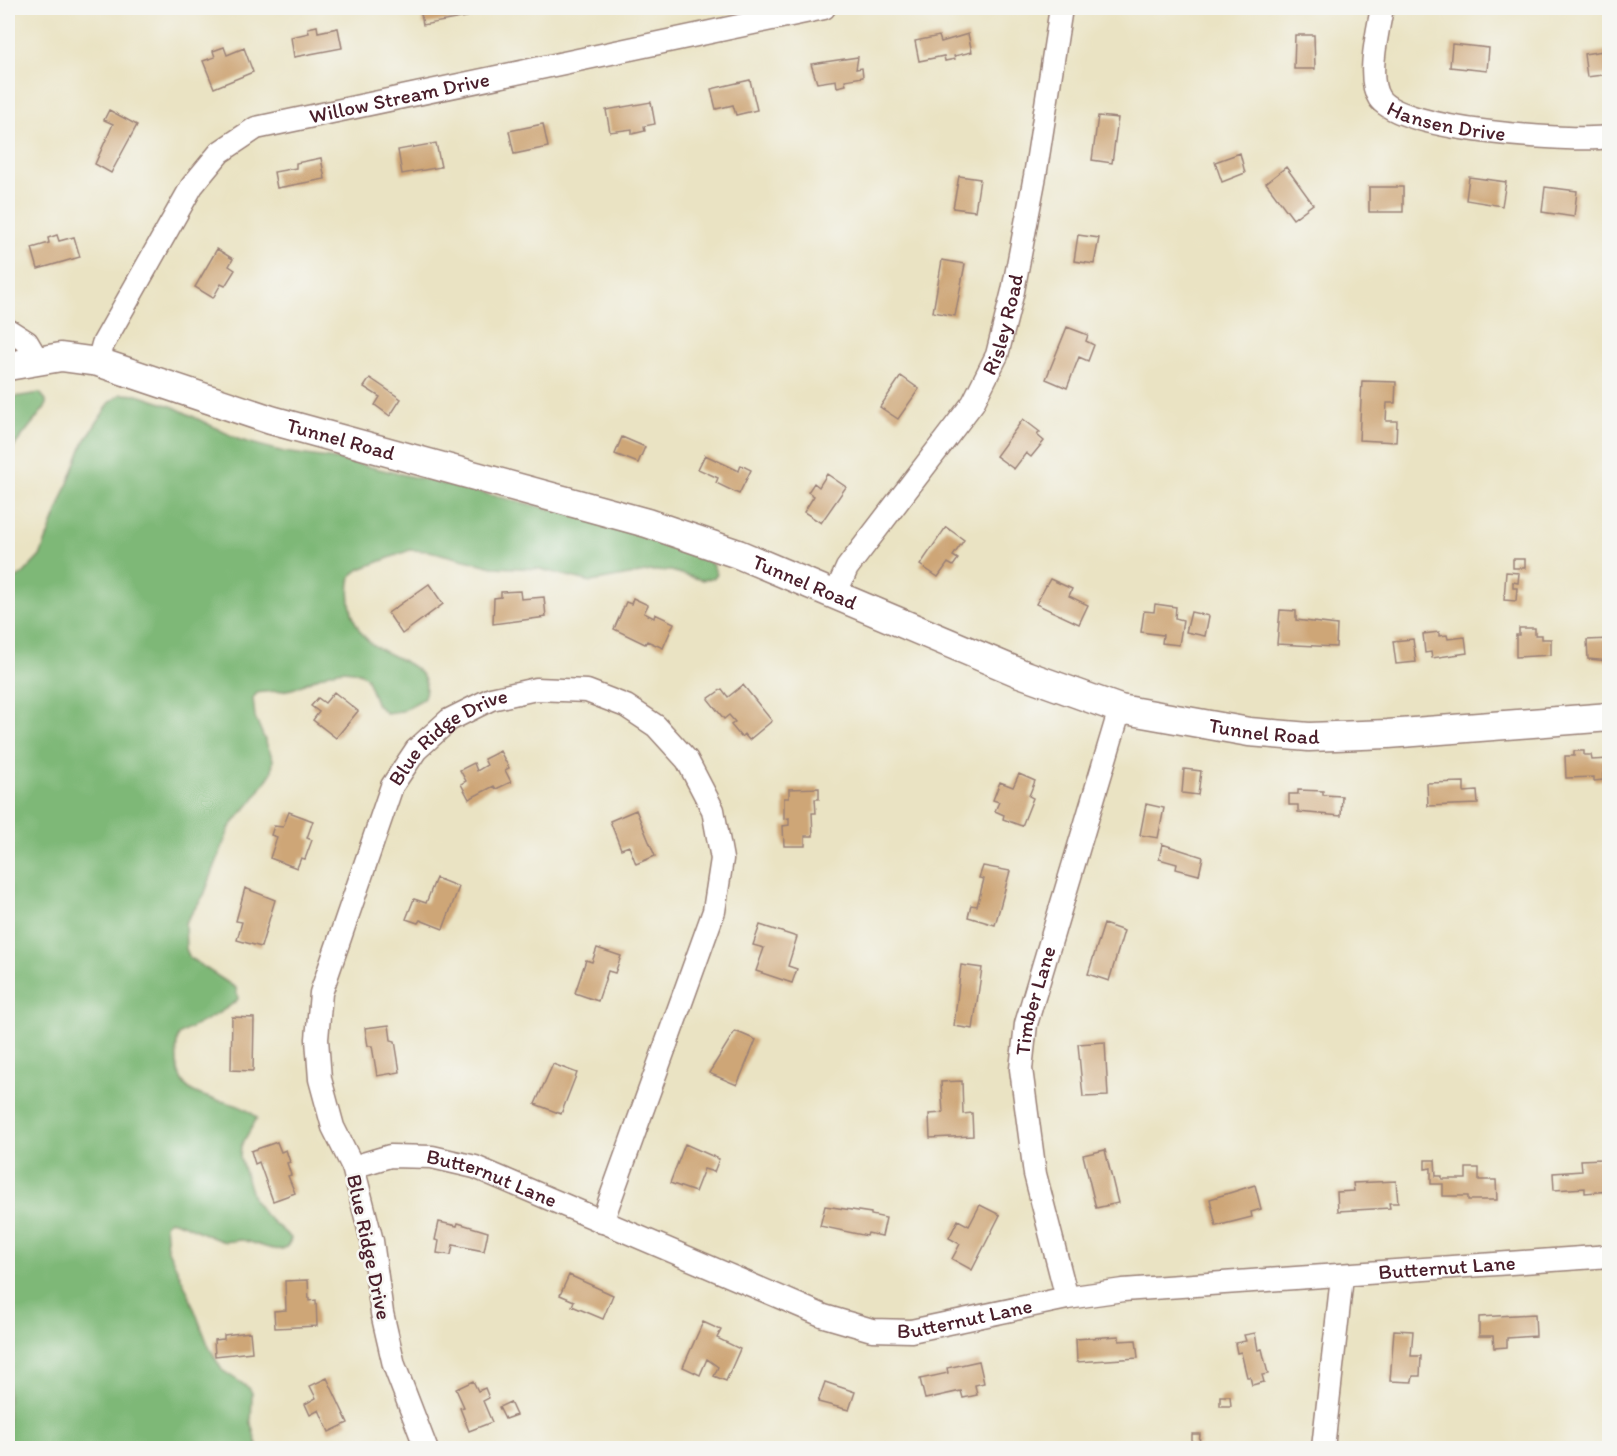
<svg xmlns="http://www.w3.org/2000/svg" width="1617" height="1456" font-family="Itim,sans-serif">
<rect width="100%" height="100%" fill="#f6f6f2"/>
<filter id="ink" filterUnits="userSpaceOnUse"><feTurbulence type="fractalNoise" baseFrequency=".0167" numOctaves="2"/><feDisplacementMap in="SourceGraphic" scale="12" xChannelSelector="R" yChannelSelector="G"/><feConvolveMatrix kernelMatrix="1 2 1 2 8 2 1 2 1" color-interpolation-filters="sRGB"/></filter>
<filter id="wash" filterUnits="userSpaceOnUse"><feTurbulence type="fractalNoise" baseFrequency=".008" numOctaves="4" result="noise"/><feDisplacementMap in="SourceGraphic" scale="24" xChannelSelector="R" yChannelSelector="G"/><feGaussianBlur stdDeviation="1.35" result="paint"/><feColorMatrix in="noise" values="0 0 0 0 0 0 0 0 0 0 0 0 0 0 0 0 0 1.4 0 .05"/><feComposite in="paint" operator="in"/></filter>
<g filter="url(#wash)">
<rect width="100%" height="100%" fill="#eae3c3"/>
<path fill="#7eb877" stroke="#646c51" stroke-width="1.5" d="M40 393 46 400V406L8 454V398Z
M121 394 138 395 174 407 240 440 284 452 336 459 572 514 683 547 712 564 717 574 713 578 702 580 671 571H651L591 582 540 569 493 567 429 551 410 550 360 569 351 576C346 601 352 628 372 644 388 658 439 666 423 699L402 711 386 713 377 705 366 677C342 660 317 679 295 688 283 692 269 691 257 693L253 698 255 717 273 759 272 772 253 800 230 827 204 895 185 923 186 949 190 958 236 988 238 999C228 1011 194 1025 179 1035 175 1044 177 1053 177 1063 181 1110 232 1091 257 1118L241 1146 240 1158 254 1201 265 1215 291 1238C286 1262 256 1241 241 1240 235 1240 229 1243 222 1241 203 1235 189 1224 169 1220L165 1224 167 1248 186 1288 209 1347 222 1370 249 1388 252 1393 251 1424 258 1448H8V584L23 574 40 556 83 444 110 402Z"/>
<g id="blocks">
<path fill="#cea677" d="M420 8H465L467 17 423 25Z
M317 26 318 32 338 28 342 48 294 57 291 37 309 33 308 28Z
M968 34 972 52 954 56 955 59 945 61 944 56 919 61 915 41 939 36 941 42Z
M1295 35H1314L1315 69H1294Z
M1452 44 1489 48 1487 71 1450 67Z
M224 47 227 55 244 48 253 72 214 88 203 61 215 57 213 51Z
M1610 50V74L1587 77 1584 54Z
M858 57 856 69 862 68 863 77 845 80 846 85 837 87 836 80 817 83 811 64Z
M750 80 757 110 736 115 733 105 716 109 711 89Z
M651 102 655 124 644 126 645 131 632 134V129L610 132 606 110Z
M109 110 137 125 111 173 95 164 113 124 104 120Z
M1098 116 1118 118 1112 163 1092 160Z
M543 124 548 147 514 154 509 131Z
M436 143 441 167 402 174 398 150Z
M1240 153 1245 173 1222 182 1215 162Z
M321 158 325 179 277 188 274 172 296 168V163Z
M1286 167 1313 204 1293 219 1266 183Z
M959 176 980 179 975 211 953 208Z
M1469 177 1506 182 1502 206 1466 200Z
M1369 187H1403V212H1369Z
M1545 187 1577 191 1574 217 1542 212Z
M57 235 59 241 74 237 80 257 38 269 32 248 49 243 48 238Z
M1078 235 1099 238 1094 264 1074 261Z
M217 249 233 259 229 266 235 270 225 286 221 284 213 298 195 287Z
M942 260 965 264 955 316 933 312Z
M1067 327 1088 335 1086 341 1094 345 1088 361 1079 357 1067 388 1046 379Z
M901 376 919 389 898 419 880 407Z
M370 378 401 399 390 416 375 405 380 397 364 387Z
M1362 381 1396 382 1395 403H1387L1386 421H1397L1396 442 1359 440Z
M1023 419 1040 432 1037 435 1044 441 1031 457 1026 453 1014 469 996 456Z
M622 437 645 447 638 463 615 454Z
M705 455 739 471 741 465 751 470 739 494 716 483 718 478 698 469Z
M827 474 846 487 821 523 804 512 814 496 808 492 814 483 819 487Z
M946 527 964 540 953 556 958 559 953 566 948 563 938 577 920 565Z
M1513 559H1525V568H1513Z
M1506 572 1519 573 1518 583 1513 582V588H1517L1516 601 1504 600Z
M1050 579 1072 589 1069 596 1088 605 1079 624 1036 604Z
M429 584 443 604 402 634 388 613Z
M520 591 521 599 544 597 546 617 493 624 494 598 501 597V592Z
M633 598 648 605 644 613 654 618 655 614 674 623 663 648 647 641 645 644 614 629 626 602 631 604Z
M1155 604 1176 607 1175 618 1183 620 1179 645 1162 643 1163 635 1141 632 1144 611 1154 612Z
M1280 610 1296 611V620L1337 625 1336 647 1277 644Z
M1191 612 1209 616 1205 636 1186 632Z
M1519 628H1535V635H1542V639H1551V655L1516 657V635H1519Z
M1439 632V636L1447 635 1448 639 1465 637 1467 653 1432 658 1431 652 1425 653 1423 634Z
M1413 639 1416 662 1396 664 1393 641Z
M1610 639V661L1588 659 1587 640Z
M743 685 772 721 749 740 744 734 741 737 731 725 735 722 729 715 724 719 708 699 722 689 728 697Z
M334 692 358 711 336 738 313 720 319 712 311 706 318 698 325 703Z
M500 751 509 768 505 770 511 782 496 789 494 786 469 799 461 784 466 781 460 770 474 763 477 771 487 765 484 759Z
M1574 751H1584V755H1591L1592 760 1609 759 1610 773 1603 774V780L1594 781V777L1566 778 1565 756H1574Z
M1184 769 1201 771 1198 795 1182 793Z
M1019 774 1035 781 1029 796 1033 798 1022 826 1003 819 1004 815 995 811 999 802 993 800 1000 782 1013 787Z
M1464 782V792L1477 791 1478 804 1428 806 1427 783Z
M819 788V799H815L816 813H812L813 836H805V846H784L783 826 789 825V818L784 819V798H789V789Z
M1298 790 1323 791V795L1342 796 1341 816 1298 812V805H1289V794H1298Z
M1146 804 1164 808 1158 838 1140 835Z
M636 810 655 856 636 864 629 846 621 849 610 821Z
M289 812 313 821 307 838 312 840 305 859 301 858 297 868 270 858 277 837 271 835 274 826 283 827Z
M1162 844 1203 857 1199 875 1176 869 1177 864 1159 859Z
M983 866 1010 871 995 925 968 917 971 905 977 906 984 879 979 878Z
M436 878 459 887 443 929 420 920 418 923 406 919 414 899 426 903Z
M245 888 275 900 261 947 237 940 242 922 236 921Z
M1104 924 1124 931 1109 981 1088 974Z
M760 925 797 937 788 966 797 969 792 983 756 971 764 948 753 945Z
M597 948 621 956 615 973 608 971 598 1001 575 993 586 960 592 962Z
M961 965 982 968 973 1029 954 1026Z
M232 1017 254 1018 253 1071 231 1070Z
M389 1025 391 1040 395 1041 400 1072 377 1076 372 1046H368L365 1028Z
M735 1031 756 1040 737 1085 709 1073Z
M1105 1042 1108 1096 1083 1097 1078 1044Z
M553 1064 577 1073 561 1114 535 1104Z
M962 1081 963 1114 972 1113 973 1136 930 1138 929 1114 943 1113 941 1082Z
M277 1142 281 1152 286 1150 290 1162 287 1163 291 1175 288 1176 295 1193 273 1201 259 1162 255 1164 251 1151Z
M685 1144 719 1159 714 1172 704 1169 695 1192 670 1183Z
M1105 1150 1118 1203 1096 1208 1083 1155Z
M1602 1159V1172H1610V1191L1585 1193V1188L1554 1190 1553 1173 1582 1171 1581 1160Z
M1425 1160H1435L1436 1176H1442V1179H1466V1168H1479V1180H1496L1497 1200H1468V1196H1443V1184H1431V1168L1425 1169Z
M1396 1181 1398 1203H1389L1390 1208 1338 1211 1337 1192 1354 1191 1353 1183Z
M1255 1185 1261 1209 1251 1212 1252 1217 1216 1226 1210 1199Z
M980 1205 1000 1215 972 1270 952 1259 960 1244 949 1238 958 1220 969 1226Z
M825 1206 871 1213V1215L886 1218 882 1236 868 1233 867 1236 820 1226Z
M439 1222 457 1226 458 1223 488 1232 484 1251 453 1245 451 1255 437 1253 439 1241 435 1240Z
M569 1275 613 1295 603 1319 572 1306 574 1301 560 1295Z
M308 1280 309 1301 316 1300 317 1326 275 1328 274 1311 286 1310 285 1281Z
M1535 1314 1536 1336 1507 1338V1347L1494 1348 1493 1336H1479V1317Z
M703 1322 721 1330 717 1338 740 1349 726 1381 714 1376 718 1367 707 1359 700 1375 683 1367Z
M1394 1330 1413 1331 1411 1356H1421L1420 1376H1413L1412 1382 1390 1381Z
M250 1332 252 1352 215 1356 214 1340 224 1339V1335Z
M1255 1333 1258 1350 1262 1349 1268 1374 1262 1375 1264 1382 1252 1385 1250 1377H1247L1241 1352 1237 1353 1235 1343 1246 1341 1244 1335Z
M1119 1336V1341L1136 1340 1138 1358 1077 1362 1076 1339Z
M979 1361 984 1383 975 1385 977 1395 963 1398 961 1391 925 1399 920 1379 948 1373 947 1368Z
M327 1378 348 1423 329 1432 319 1410 310 1415 305 1404 316 1398 310 1386Z
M473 1381 478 1391 485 1388 489 1398 483 1401 492 1422 469 1431 460 1408 464 1407 456 1389Z
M825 1382 855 1392 849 1410 818 1402Z
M1220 1396H1230L1231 1406H1220Z
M510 1402 516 1415 505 1419 499 1407Z
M1192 1434H1200L1199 1446H1192Z"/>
</g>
</g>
<g filter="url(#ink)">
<use href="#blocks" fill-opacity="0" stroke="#9a8177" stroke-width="1.5"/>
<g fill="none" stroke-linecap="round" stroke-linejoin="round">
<g stroke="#9a8177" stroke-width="25">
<g id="minor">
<path id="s1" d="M1382 8C1378 30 1366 78 1379 98 1400 131 1570 142 1610 137"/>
<path d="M8 330 27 342 37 359"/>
<path id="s2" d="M98 362 103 344 192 186 220 152 256 128 824 8"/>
<path id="s3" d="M835 595 847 568 973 403 997 355 1013 291 1035 176 1061 8"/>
<path id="s4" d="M353 1167 390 1156 432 1157 475 1167 824 1316 872 1330 911 1331 1067 1298 1123 1290 1610 1256"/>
<path id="s5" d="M1067 1298 1035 1174 1021 1069 1026 1024 1120 709"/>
<path id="s6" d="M426 1448 394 1365 382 1313 372 1241 353 1167 333 1127 320 1079 317 1039 321 993 392 786 416 750 449 720 491 699 536 689 587 691 626 706 656 726 687 760 713 810 722 859 714 911 602 1222"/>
<path d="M1323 1448 1342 1277"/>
</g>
</g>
<g stroke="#9a8177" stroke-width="31">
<g id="major">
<path id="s7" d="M8 366 61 357 98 362 271 420 647 523 738 554 1020 673 1120 709 1249 732 1309 737 1388 734 1610 717"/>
</g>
</g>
<use href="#minor" stroke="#fff" stroke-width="22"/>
<use href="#major" stroke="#fff" stroke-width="28"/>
</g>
</g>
<g text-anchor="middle" stroke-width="5" stroke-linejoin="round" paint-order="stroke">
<g font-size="21" fill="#4a1f2b" stroke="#f6f6f2">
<text dy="7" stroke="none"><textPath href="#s2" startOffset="434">Willow Stream Drive</textPath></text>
<text dy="7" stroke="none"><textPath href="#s1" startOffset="165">Hansen Drive</textPath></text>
<text dy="7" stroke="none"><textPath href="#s3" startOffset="322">Risley Road</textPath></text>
<text dy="7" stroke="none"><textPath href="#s7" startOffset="346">Tunnel Road</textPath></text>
<text dy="7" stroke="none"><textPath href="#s7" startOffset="832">Tunnel Road</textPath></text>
<text dy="7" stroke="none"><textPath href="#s7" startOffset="1318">Tunnel Road</textPath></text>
<text dy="7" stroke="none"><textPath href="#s6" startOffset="768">Blue Ridge Drive</textPath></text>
<text dy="7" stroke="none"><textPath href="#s5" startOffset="304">Timber Lane</textPath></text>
<text dy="7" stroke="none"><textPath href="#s4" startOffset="144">Butternut Lane</textPath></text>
<text transform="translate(369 1247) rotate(78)" y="7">Blue Ridge Drive</text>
<text dy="7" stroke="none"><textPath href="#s4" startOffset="1134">Butternut Lane</textPath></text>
<text dy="7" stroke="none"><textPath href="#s4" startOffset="648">Butternut Lane</textPath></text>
</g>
</g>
<rect width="1617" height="1456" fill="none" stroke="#f6f6f2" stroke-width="30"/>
</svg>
